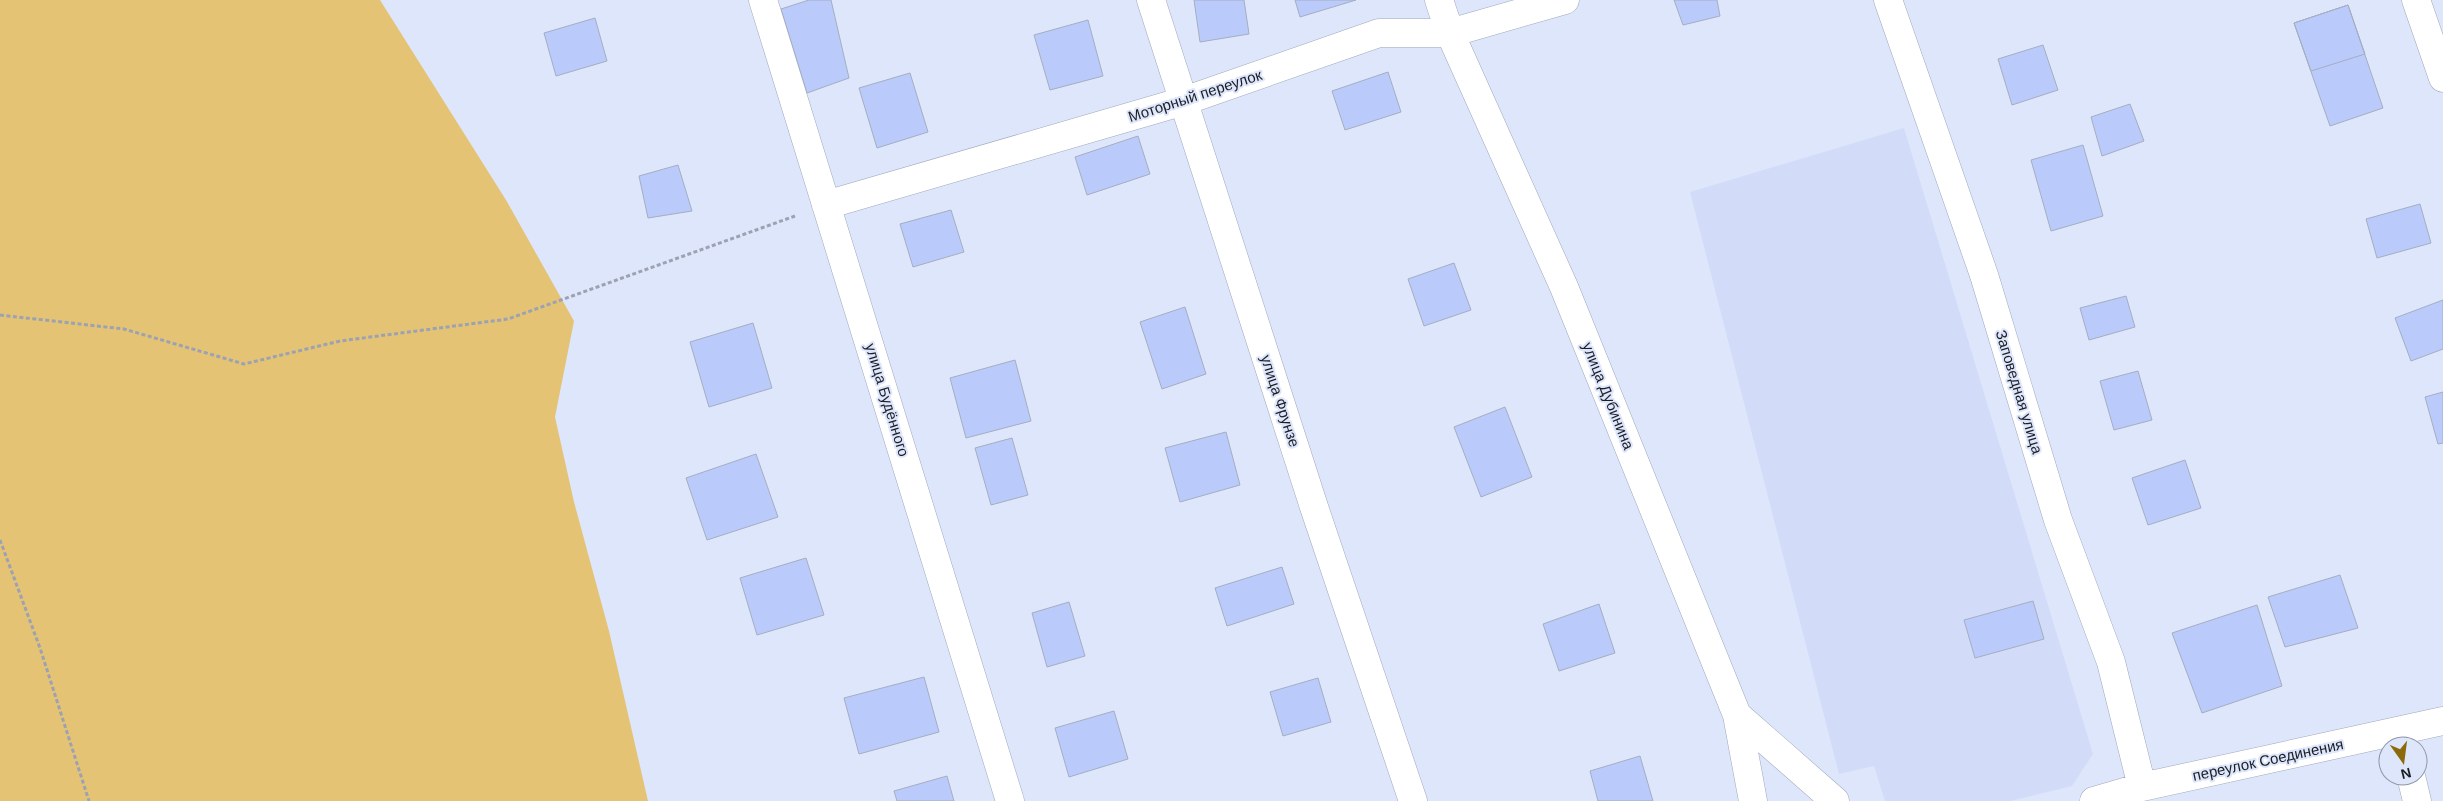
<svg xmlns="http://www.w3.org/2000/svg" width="2443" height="801" font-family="Helvetica,sans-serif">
<rect width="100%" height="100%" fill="#dee6fb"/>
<path fill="#d2dcf8" d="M1904 128 2093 754 2072 786 2011 801H1885L1874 766 1839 774 1690 192Z"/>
<path fill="#e5c375" d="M0 0H380L506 200 574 321 555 417 574 502 609 631 648 801H0Z"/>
<path fill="#bacbfb" stroke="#a5adc0" d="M809 0H831L849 78 807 93 781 9Z
M1194 0H1244L1249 34 1200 42Z
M1295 0H1356L1300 17Z
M1674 0H1717L1720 16 1683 25Z
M2348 5 2383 108 2330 126 2294 23Z
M2348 5 2365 54 2311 71 2294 23Z
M595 18 607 61 556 76 544 33Z
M1088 20 1103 76 1050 90 1034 35Z
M2043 45 2058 90 2012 105 1998 59Z
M1388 72 1401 112 1345 130 1332 91Z
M910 73 928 132 877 148 859 88Z
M2130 104 2144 141 2102 156 2091 117Z
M1138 136 1150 174 1087 195 1075 157Z
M2083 145 2103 216 2051 231 2031 160Z
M678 165 692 211 648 218 639 176Z
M2420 204 2431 243 2377 258 2366 219Z
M951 210 964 252 913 267 900 224Z
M1454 263 1471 310 1424 326 1408 279Z
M2126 296 2135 327 2089 340 2080 308Z
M2443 300V349L2411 361 2395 318Z
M1185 307 1206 374 1162 389 1140 322Z
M753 323 772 388 709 407 690 342Z
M1015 360 1031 421 966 438 950 378Z
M2138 371 2152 420 2114 430 2100 381Z
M2443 392V443L2438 444 2425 397Z
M1505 407 1532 477 1481 497 1454 427Z
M1226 432 1240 485 1180 502 1165 448Z
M1012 438 1028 495 991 505 975 448Z
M756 454 778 517 707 540 686 478Z
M2185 460 2201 508 2148 525 2132 478Z
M806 558 824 615 757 635 740 578Z
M1282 567 1294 604 1227 626 1215 588Z
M2340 575 2358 628 2285 647 2268 597Z
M2033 601 2044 639 1975 658 1964 620Z
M1069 602 1085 656 1047 667 1032 613Z
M1599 604 1615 653 1559 671 1543 624Z
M2257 605 2282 686 2202 713 2172 633Z
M924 677 939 732 859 754 844 698Z
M1318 678 1331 722 1283 736 1270 692Z
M1114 711 1128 759 1069 777 1055 728Z
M1640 756 1653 801H1598L1590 771Z
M947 776 954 801H897L894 791Z"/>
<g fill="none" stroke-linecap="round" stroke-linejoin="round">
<g stroke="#a0a8bb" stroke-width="29">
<path id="minor" d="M763 0 1010 801
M1151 0 1314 507 1413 801
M1439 0 1450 33 1564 287 1737 715 1753 801
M1888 0 1984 275 2058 520 2111 662 2142 787
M2416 0 2443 78
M826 205 1184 101 1379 33H1450L1565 0
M1737 715 1835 801
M2411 776 2417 801
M2094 801 2142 787 2443 721"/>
</g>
<path stroke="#9ca2b2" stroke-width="3" stroke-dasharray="4 2.5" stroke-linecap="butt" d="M0 315 124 329 244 364 340 341 508 319 795 216
M0 540 40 648 89 801"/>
<use href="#minor" stroke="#fff" stroke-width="28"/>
</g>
<g text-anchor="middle" stroke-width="4" stroke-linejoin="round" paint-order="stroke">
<g font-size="15" fill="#1b1e25" stroke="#dee6fb">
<text transform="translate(1195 96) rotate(-18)" y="5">Моторный переулок</text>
<text transform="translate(2019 392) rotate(73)" y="5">Заповедная улица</text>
<text transform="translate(1608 396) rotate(68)" y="5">улица Дубинина</text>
<text transform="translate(887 400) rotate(73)" y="5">улица Будённого</text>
<text transform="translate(1280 401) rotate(72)" y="5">улица Фрунзе</text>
<text transform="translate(2268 760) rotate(-12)" y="5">переулок Соединения</text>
</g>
</g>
<g transform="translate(2403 761) rotate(166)"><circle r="24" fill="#dee6fb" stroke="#9096a5"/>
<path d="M0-4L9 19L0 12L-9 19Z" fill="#8b6a0a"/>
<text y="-8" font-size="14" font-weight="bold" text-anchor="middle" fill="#1b1e25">N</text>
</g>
</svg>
